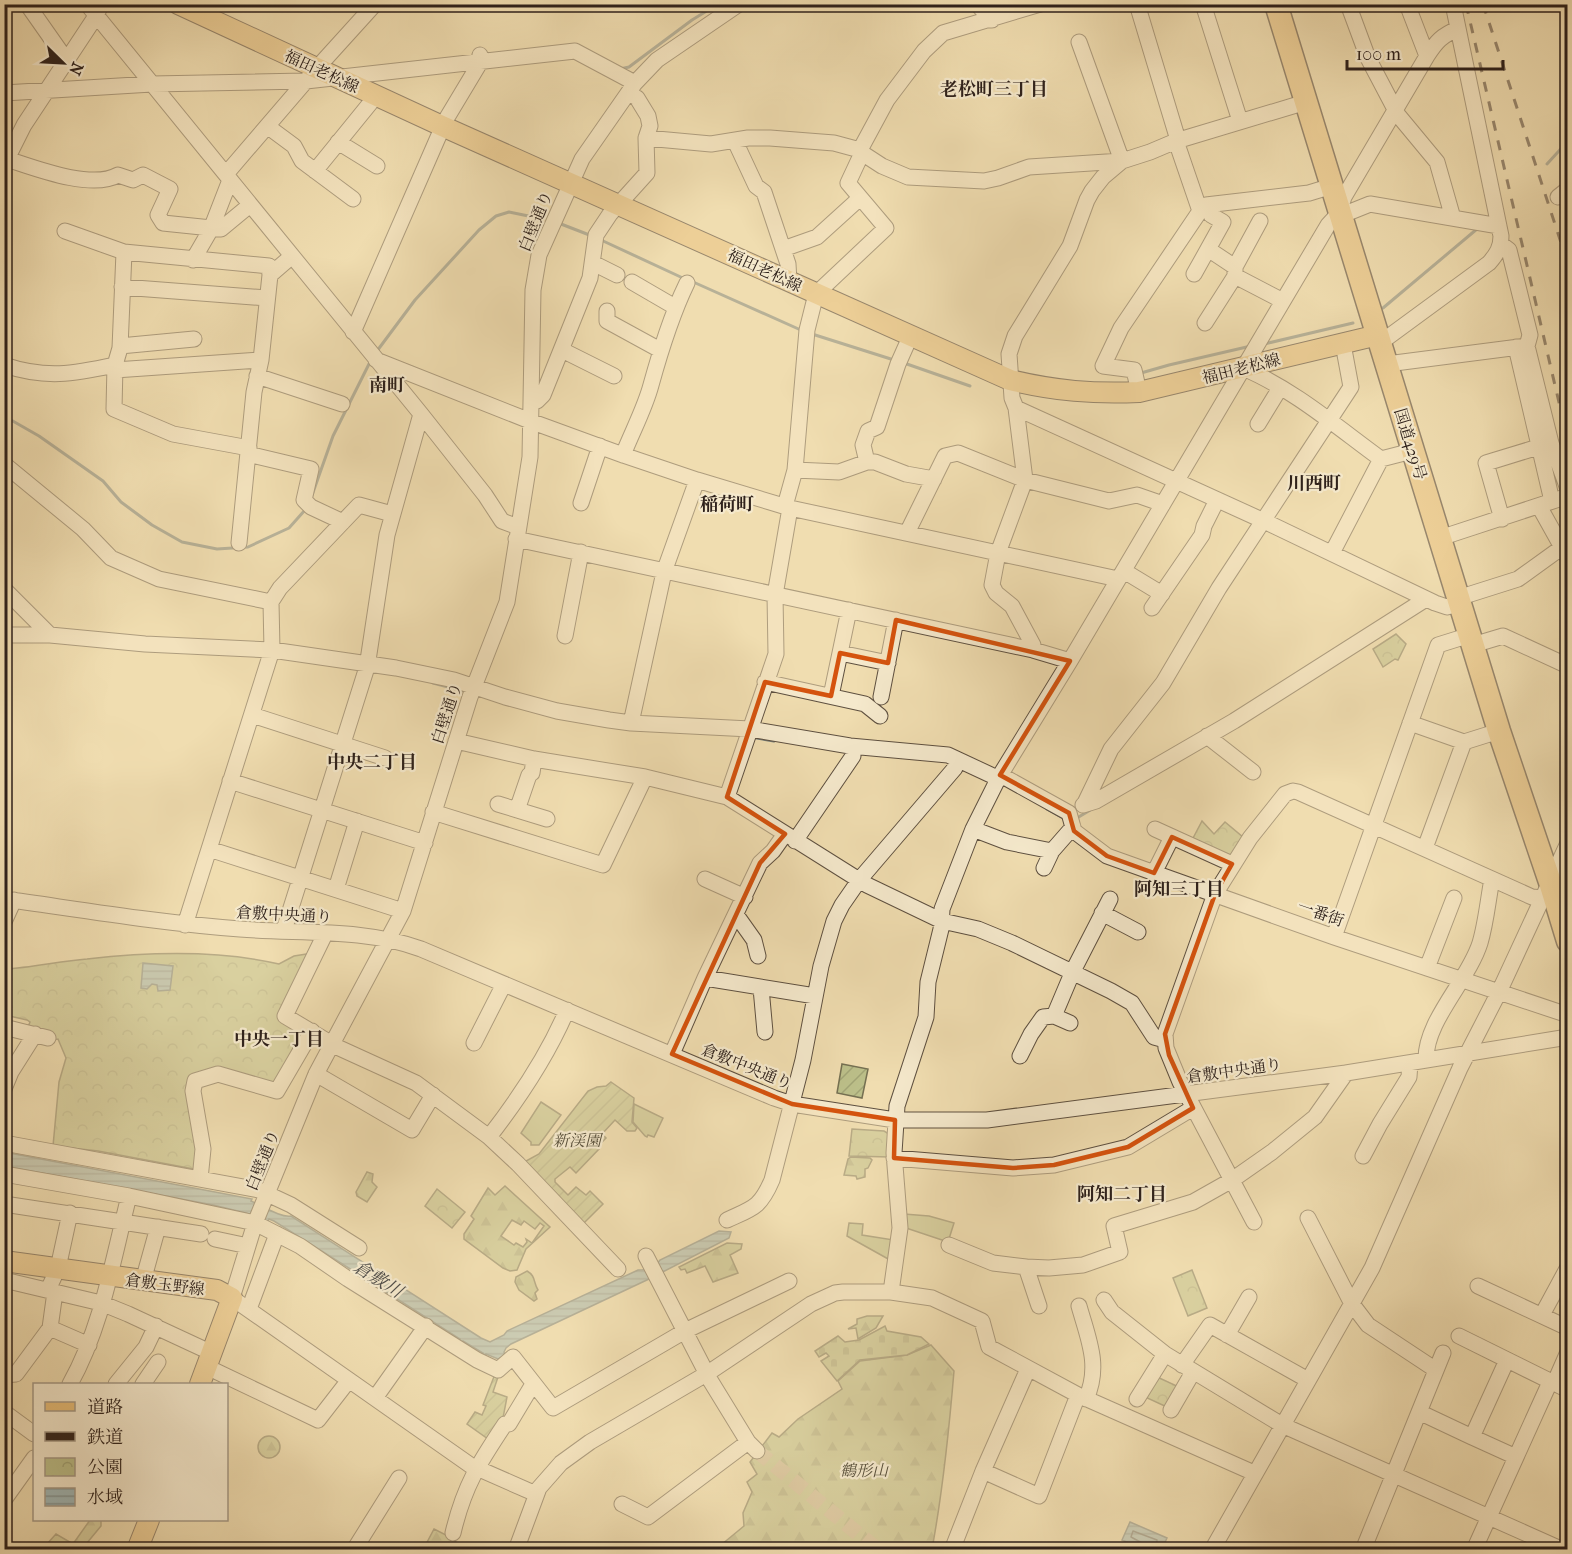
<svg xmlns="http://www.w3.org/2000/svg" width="1572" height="1554" font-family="'IM FELL French Canon','Noto Serif JP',serif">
<defs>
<pattern id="forest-firs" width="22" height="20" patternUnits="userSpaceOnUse" patternTransform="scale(1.5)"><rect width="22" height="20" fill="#bcc08a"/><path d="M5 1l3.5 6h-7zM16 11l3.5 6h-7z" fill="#a2a576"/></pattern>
<pattern id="cemetery-stones" width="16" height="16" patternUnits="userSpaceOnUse" patternTransform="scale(1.5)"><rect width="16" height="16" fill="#bcc08a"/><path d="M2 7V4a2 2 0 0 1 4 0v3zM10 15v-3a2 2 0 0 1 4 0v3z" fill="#a2a576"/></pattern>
<pattern id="park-crowns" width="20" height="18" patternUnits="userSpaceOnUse" patternTransform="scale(1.5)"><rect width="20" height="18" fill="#bcc08a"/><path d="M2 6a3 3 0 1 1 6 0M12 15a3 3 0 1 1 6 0" fill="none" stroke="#a2a576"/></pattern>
<pattern id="garden-furrows" width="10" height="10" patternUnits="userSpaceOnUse" patternTransform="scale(1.5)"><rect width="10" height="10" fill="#bcc08a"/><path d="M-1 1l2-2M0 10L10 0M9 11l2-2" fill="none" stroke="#a2a576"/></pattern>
<pattern id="water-rules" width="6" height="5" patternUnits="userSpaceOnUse" patternTransform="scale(1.5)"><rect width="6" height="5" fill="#a0b8b7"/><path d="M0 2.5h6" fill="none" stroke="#839594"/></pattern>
</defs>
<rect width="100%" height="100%" fill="#f0ddb0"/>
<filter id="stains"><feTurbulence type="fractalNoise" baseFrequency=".00333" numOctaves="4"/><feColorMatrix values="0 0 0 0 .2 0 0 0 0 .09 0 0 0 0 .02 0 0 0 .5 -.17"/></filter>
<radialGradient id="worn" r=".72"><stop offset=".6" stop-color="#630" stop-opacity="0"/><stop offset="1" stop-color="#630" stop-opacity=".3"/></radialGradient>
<path fill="#bcc08a" stroke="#757052" stroke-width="1.5" d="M541 1102 561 1115 539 1145H531V1142L521 1133Z
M634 1104 663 1118 654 1137 648 1135 647 1137 645 1136 633 1122Z
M904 1214 929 1216 954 1223 948 1242 903 1227Z
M849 1223 863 1224 862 1235 894 1240 890 1260 847 1236Z"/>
<path fill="url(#forest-firs)" stroke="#757052" stroke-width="1.5" fill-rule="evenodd" d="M851 1157 870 1158 872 1160 868 1168 865 1169V1177L857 1179 856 1176 844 1175 848 1159Z
M367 1172 373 1174 372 1182 377 1187 367 1202 357 1196 356 1192Z
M505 1186 550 1227 526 1249 517 1270 510 1271 503 1268 464 1239V1234L474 1219 471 1216 488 1188 495 1195ZM512 1220 521 1225 524 1221 535 1229 540 1223 544 1226 532 1243 526 1239 527 1242 523 1247 516 1243 514 1245 501 1236Z
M727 1243 742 1244 741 1249 730 1255 738 1273 713 1282 705 1266 687 1273 685 1269 681 1270 679 1267Z
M527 1271C536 1276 533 1282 538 1290L535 1293 537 1299 534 1301 519 1290 515 1282 516 1277Z
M867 1316H883L876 1328 858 1339 856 1328 848 1329 857 1324V1319Z
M931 1345 954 1371C949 1431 943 1490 932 1549L715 1550 744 1526 743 1513 752 1492 747 1482 757 1474 750 1462 772 1433 779 1437 798 1419 842 1389 838 1381 860 1361 907 1355Z
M258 1447a11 11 0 1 1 22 0a11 11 0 1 1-22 0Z
M90 1520H101V1526L82 1549H52L47 1544 56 1534 73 1544Z
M434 1529 452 1538 456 1542V1549L419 1550 424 1548Z"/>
<path fill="url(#cemetery-stones)" stroke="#757052" stroke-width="1.5" d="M885 1326 887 1331 921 1337 929 1344 907 1355 860 1360 837 1381 821 1361 829 1356 826 1353 819 1357 815 1351 838 1336 845 1342 859 1340Z"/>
<path fill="url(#park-crowns)" stroke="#757052" stroke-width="1.5" d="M1396 634 1406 644 1398 660 1395 659 1383 667 1373 649Z
M1202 821 1214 834 1225 822 1244 838 1231 856 1192 840Z
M313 953 284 1011 308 1032 276 1088 194 1078 199 1170 98 1151 53 1146 59 1082 66 1058 58 1039 47 1041 28 1027 30 1022 27 1020 5 1015 4 969C32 968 59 961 87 959 149 952 219 950 279 964L294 956Z
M852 1129 884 1131 889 1134 890 1157 849 1156Z
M437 1189 465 1212 452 1228 425 1206Z
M1192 1270 1207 1308 1188 1316 1173 1278Z
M1155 1376 1179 1387 1169 1408 1145 1397Z"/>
<path fill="url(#garden-furrows)" stroke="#757052" stroke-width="1.5" d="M842 1064 868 1069 862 1098 837 1093Z
M611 1082 634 1098 632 1122 637 1128 635 1131H627L615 1120 602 1134 606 1138 598 1146 599 1149 576 1173 570 1167 555 1179V1182L568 1195 576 1187 586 1195 590 1191 603 1204 583 1224 525 1164 526 1161 539 1154 588 1091 597 1087 606 1086Z
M495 1374 498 1377 493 1392 507 1397 503 1418 488 1439 467 1424 475 1412 482 1415 486 1406 483 1405Z"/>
<path fill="url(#water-rules)" stroke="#727c79" stroke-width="1.5" d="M143 963 173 966 170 990 158 991 157 985 152 984 147 989 141 988Z
M4 1152 252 1199 251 1201C263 1206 281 1218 291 1216L481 1338 490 1342 504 1335 507 1331 638 1270C648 1270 654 1269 660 1260L719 1231 731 1232 729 1238 649 1279 511 1344 506 1348 504 1352 505 1356 498 1359 486 1354 483 1359 481 1357 483 1353 463 1341 460 1344 458 1343 460 1339 355 1272 352 1276 349 1275 352 1270 274 1221 269 1219 268 1221 246 1213 213 1205 5 1166Z
M1130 1522 1167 1538 1162 1549H1143L1122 1540Z"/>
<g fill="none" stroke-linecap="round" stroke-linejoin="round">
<path stroke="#676c69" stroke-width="1.5" d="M1143 1550 1142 1543 1131 1537 1133 1531 1157 1540 1156 1550"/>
<path stroke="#727c79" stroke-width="3" d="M620 69 629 67 692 20 718 4
M1547 164 1568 141
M561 224 592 236
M601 240 685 279
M691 281 803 331
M1383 308 1477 229
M812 334 894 360
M1264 344 1353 323
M377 351 415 300 479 230 496 216 509 212 543 219
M904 363 970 386
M1141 373 1169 365 1251 346
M4 416 39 436 103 481 121 502 152 525 182 542 217 549 248 547 289 528 305 510
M310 501 333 436 370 362
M433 683 463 691
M751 737 774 741
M1047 809 1065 819
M1077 818 1092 809"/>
<path stroke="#c9b792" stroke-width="15" stroke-dasharray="15 8" stroke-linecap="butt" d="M757 1451 878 1550"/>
<g stroke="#5e5040" stroke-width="17">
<path id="minor" d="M27 4 67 61
M87 4 421 414 485 495 502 521 518 527
M977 4 992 20
M1137 4 1178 140
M1203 4 1240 121
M1348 4 1368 58 1398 115 1437 162 1453 218
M1407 4 1427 56
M1079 42 1122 161
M4 93 152 84 306 81 575 51 635 83
M267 126 294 146 302 161 353 199
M442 126 478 66 480 55
M646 138 711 144 748 138H770L834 143 860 150
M735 141 756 186 764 192 788 264 789 281
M1176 141 1200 211 1206 205 1309 193 1332 186
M338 142 377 166
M862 153 882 166 908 177 984 181 998 178 1029 167 1122 161 1150 152 1176 141 1306 102
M7 159C35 168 91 190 118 175L133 180 143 175 170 189 158 215 163 223 221 229 250 205
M4 165 24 125 96 16 101 4
M315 171 376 96
M226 174 317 68 375 4
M1558 197 1568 189
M1339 213 1350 212 1370 204 1499 226
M1211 215 1223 222 1208 249 1235 267V276L1283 301
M65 231 124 252 269 266 270 275
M783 249 817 237 860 198
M124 252 120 348 115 365 114 409 173 434 249 448
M193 260 211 229 230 180
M593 263 617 275
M1235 267 1260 221
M1194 274 1208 249
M632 282 675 307
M122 287 267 298
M607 311V321L660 350
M1205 323 1235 276
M353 332 443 126
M1380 343 1489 263C1497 254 1501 247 1501 236L1453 4
M120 346 194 339
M1527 346 1551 443 1568 489
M1516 347 1552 501
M562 350 614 376
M376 360 530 421 623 455 697 480 790 508 1118 579
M1387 364 1527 346 1530 335 1509 250 1501 244
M4 365C46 379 73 374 115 365
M1243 368C1293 389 1337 427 1381 459
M115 370 261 360
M257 376 342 404
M1139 392 1134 370 1103 366 1121 328 1200 211
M531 403 537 401 543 395 590 278 596 235 610 214 647 173 646 138 650 126 648 116 637 98 629 93
M1016 408 1264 521 1435 603 1447 607 1460 604
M1258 424 1280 388
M248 454 311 469 304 500 311 507 343 522
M623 455C632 432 645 408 651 385 661 349 671 316 687 283
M867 462 863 445 868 431 877 427 898 364 910 337
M4 464 83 529 111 558 159 579 271 602 272 650 185 925
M795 470 839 472 867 462H875L906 474 934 479
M581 503 600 446
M785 506 795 470 807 330 816 294 886 228 848 183 862 153 860 150 887 100 924 51 943 33 1040 4
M1539 506 1568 558
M1502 519 1486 463 1548 444
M907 533 945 456 958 453 1025 480 1109 501 1137 495 1163 504
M1440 538 1562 498
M516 539 1033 650 1070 661
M239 543 254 392 261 360 270 275 292 256
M1332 553 1381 459 1412 451
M1124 571 1162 594
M4 589 50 635
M1458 598 1518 579 1568 543
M271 602 280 588 359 505 392 514
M1152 608 1202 535 1204 526 1217 500
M4 635H50L145 644 272 650 396 668 454 680 505 697 557 711 609 720 631 723 750 729 850 746 948 755 993 776 1006 778 1069 813
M565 636 581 552
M1473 645 1503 636 1568 666
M1033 650V645L1012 606 996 593 992 585 998 553 1025 480 1016 408 1012 398 1009 354 1015 336 1070 246 1087 200 1092 191 1103 177 1122 161
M840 653 888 663
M765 682 865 704 880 716
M831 696 849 610
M881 697 896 620
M252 715 385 758
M631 723 664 572 697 480
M1410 723 1464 742
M1207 736 1253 772
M456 741 534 759 645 777 727 797 867 885 942 921 978 929 1012 943 1111 991 1132 1003 1154 1037 1165 1040
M230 781 425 843
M727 797 776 654 775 595 790 508
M1085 803 1111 749 1163 683 1219 588 1351 387 1343 344
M498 804 547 819
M1083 805 1096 801 1234 721 1426 599
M517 810 529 775 532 773 534 759
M433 812 603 865 645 777
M1069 813 1074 831 1107 856 1334 937 1568 1015
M973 829 1007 842 1052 851
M1155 829 1232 864
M795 841 853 756
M1425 848 1464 742 1499 731
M209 849 403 911
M1044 868 1052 851 1073 827
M1154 873 1172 837
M705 879 745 897
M336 889 357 821
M4 899C83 910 161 923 240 929 299 934 364 928 421 949L774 1098 792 1104 895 1120H987L1346 1073 1568 1037
M1102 913 1138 932
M737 916 754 940 758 956
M4 922 14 900
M284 930 367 667 387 535 421 414
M325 934 285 1016 337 1047 416 1083 489 1137 518 1164 618 1269
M1334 937 1438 645 1470 635
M1427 968 1454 898
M705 978 815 996
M761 988 765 1032
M1054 1016 1070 1023
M4 1027 48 1038
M474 1043 504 984
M672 1054 705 978 760 863 773 851 785 834
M1020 1056 1031 1034 1043 1017 1054 1016 1073 971 1110 899
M1426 1060C1425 1021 1468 981 1480 943 1486 923 1488 900 1492 879
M316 1074 412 1130 433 1095
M4 1089 11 1072 35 1034
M489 1137C520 1097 547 1057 567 1010
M4 1143 259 1190 291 1205 359 1248
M1363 1156 1380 1124 1409 1077 1410 1063
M894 1158 1013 1168 1054 1165 1128 1147 1193 1108
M4 1174 129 1196 255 1223 300 1246 348 1279 477 1360 498 1370 513 1357 553 1408 685 1331 789 1281
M200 1179 203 1149 193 1091 195 1081 218 1074 277 1091 312 1031
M4 1204 201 1234
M1308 1218 1352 1304 1368 1325 1436 1370
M727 1220C753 1208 760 1208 772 1180L803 1060 821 966 834 921 842 905 860 879 955 768 957 760
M1254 1222 1180 1082 1166 1048 1165 1034 1215 894 1250 838 1285 794 1293 791 1298 792 1532 897 1543 898
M215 1239 248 1246
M949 1245 993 1263 1026 1267 1039 1306
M646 1256 710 1380 748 1442 757 1451
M1026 1267 1049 1268 1083 1265 1120 1252 1114 1226 1193 1202 1232 1180 1272 1152 1315 1117 1346 1073
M4 1280 101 1303 128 1314 212 1353
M143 1281 158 1227
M1478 1286 1568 1328
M48 1290 58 1268 70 1213
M55 1292 50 1328 89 1345
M891 1292 900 1228 894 1153 897 1106 926 1017 928 982 941 929 942 909 973 829 999 777 1070 661 1328 225 1339 213 1344 197 1427 56C1436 42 1442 35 1458 29
M1104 1300 1112 1312 1165 1354 1282 1425 1563 1550
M1079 1306C1088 1338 1101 1366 1086 1399
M249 1309 277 1234
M1542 1315 1568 1267
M1227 1335 1249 1297
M1459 1336 1568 1390
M1182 1365 1210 1325 1308 1380
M207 1367 318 1420 349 1380
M4 1375 16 1374 50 1328
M70 1384C102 1327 113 1259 129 1196
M116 1384 146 1347 156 1326
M143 1384 158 1362
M1554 1384 1568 1352
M375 1398 426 1326
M1137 1399 1165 1354
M1171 1410 1193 1372
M4 1412 34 1434
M1419 1412 1472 1437 1507 1360
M1472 1437 1516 1457
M983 1471 1039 1496 1078 1395
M536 1494 470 1465 232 1298 255 1223 316 1074 403 911 470 697 507 602 530 457 533 290 539 255 582 159 635 83 657 60 739 4
M4 1500 34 1458
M622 1504 648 1517 748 1442
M453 1533C464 1486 479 1463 505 1424H509L533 1384
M354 1550 399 1478
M516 1550 539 1488 561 1463 590 1442 708 1373 811 1304 835 1293 843 1292H891L932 1298 982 1321 989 1347 1078 1395 1254 1473
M952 1550 983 1471 1028 1369
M1212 1550 1372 1268 1460 1068 1499 992 1568 843
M1363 1550 1443 1353
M1474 1550 1550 1382"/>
</g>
<g stroke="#2e211b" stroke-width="22">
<path id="major" d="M178 4 442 126 1010 380C1056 391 1093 394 1139 392L1378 335
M4 1261 217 1290 232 1298 200 1384
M137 1550 149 1520"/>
</g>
<g stroke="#2e211b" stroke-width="25">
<path id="highway" d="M1276 4 1499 731 1550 882 1568 941"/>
</g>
<use href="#minor" stroke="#f5e9cc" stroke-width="15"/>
<use href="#major" stroke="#e8be78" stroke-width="20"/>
<use href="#highway" stroke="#e8be78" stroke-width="22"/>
<path stroke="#2e211b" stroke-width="3" stroke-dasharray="10 10" stroke-linecap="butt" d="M1466 4 1568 441
M1483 4 1568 264"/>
</g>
<path d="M0 0H1572V1554H0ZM896 620 1070 661 1000 775 1069 813 1074 831 1107 856 1154 873 1172 837 1232 864 1215 894 1165 1034 1169 1055 1193 1108 1128 1147 1054 1165 1013 1168 894 1158 895 1120 792 1104 672 1054 760 863 785 834 727 797 765 682 831 696 840 653 888 663Z" fill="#f0ddb0" fill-opacity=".55" fill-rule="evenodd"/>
<path fill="none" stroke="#d5530e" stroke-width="4.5" stroke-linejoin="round" d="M896 620 1070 661 1000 775 1069 813 1074 831 1107 856 1154 873 1172 837 1232 864 1215 894 1165 1034 1169 1055 1193 1108 1128 1147 1054 1165 1013 1168 894 1158 895 1120 792 1104 672 1054 760 863 785 834 727 797 765 682 831 696 840 653 888 663Z"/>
<g text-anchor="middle" stroke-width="4.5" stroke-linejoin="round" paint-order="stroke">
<g font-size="16" fill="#2e211b" stroke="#f5e9cc">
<text transform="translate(322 71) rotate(25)" y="6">福田老松線</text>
<text transform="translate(535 221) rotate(-68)" y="6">白壁通り</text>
<text transform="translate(765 270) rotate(25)" y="6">福田老松線</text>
<text transform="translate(1241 368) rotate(-14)" y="6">福田老松線</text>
<text transform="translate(1411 444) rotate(73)" y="6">国道429号</text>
<text transform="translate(446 713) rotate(-72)" y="6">白壁通り</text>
<text transform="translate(1321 913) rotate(19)" y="6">一番街</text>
<text transform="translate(284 914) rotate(3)" y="6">倉敷中央通り</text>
<text transform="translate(747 1066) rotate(22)" y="6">倉敷中央通り</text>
<text transform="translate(1234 1070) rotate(-8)" y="6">倉敷中央通り</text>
<text transform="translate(262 1160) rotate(-68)" y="6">白壁通り</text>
<text transform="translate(165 1284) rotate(7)" y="6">倉敷玉野線</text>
</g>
<g font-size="16" font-style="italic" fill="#59513c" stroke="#f5e9cc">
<text x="577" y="1146">新渓園</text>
<text x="864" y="1476">鶴形山</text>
</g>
<g font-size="18" font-weight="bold" fill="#2e211b" stroke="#f5e9cc">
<text x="994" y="95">老松町三丁目</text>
<text x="387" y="391">南町</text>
<text x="1314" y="489">川西町</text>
<text x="727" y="510">稲荷町</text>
<text x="372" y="768">中央二丁目</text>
<text x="1179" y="895">阿知三丁目</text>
<text x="279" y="1045">中央一丁目</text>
<text x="1122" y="1200">阿知二丁目</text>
</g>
<g font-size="18" font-style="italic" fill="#504e4a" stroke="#f5e9cc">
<text transform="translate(378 1279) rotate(32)" y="6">倉敷川</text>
</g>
</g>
<rect width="1572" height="1554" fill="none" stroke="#f0ddb0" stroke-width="24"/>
<rect x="6" y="6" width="1560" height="1542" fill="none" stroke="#2e211b" stroke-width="3"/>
<rect x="12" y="12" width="1548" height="1530" fill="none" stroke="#2e211b" stroke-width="1.5"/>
<rect x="33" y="1383" width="195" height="138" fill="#f5e9cc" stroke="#a59985" stroke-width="1.5"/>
<rect x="45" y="1402" width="30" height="9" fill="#e8be78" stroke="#a59985" stroke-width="1.5"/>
<text x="87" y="1413" font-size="18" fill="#2e211b">道路</text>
<rect x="45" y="1432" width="30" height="9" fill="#2e211b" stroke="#a59985" stroke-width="1.5"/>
<text x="87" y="1443" font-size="18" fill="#2e211b">鉄道</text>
<rect x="45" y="1458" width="30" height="18" fill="url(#park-crowns)" stroke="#a59985" stroke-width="1.5"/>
<text x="87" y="1473" font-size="18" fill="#2e211b">公園</text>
<rect x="45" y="1488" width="30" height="18" fill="url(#water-rules)" stroke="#a59985" stroke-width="1.5"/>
<text x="87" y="1503" font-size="18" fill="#2e211b">水域</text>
<g transform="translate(63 63) rotate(114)" stroke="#f5e9cc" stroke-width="4.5" paint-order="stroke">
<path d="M0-4.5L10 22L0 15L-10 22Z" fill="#2e211b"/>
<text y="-9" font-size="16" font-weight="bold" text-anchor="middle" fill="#2e211b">N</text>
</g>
<path d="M1347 60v9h156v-9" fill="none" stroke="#2e211b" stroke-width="3"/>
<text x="1356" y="60" font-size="18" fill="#2e211b" stroke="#f5e9cc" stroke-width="4.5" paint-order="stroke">100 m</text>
<rect width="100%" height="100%" filter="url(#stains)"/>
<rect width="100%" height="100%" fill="url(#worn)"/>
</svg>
